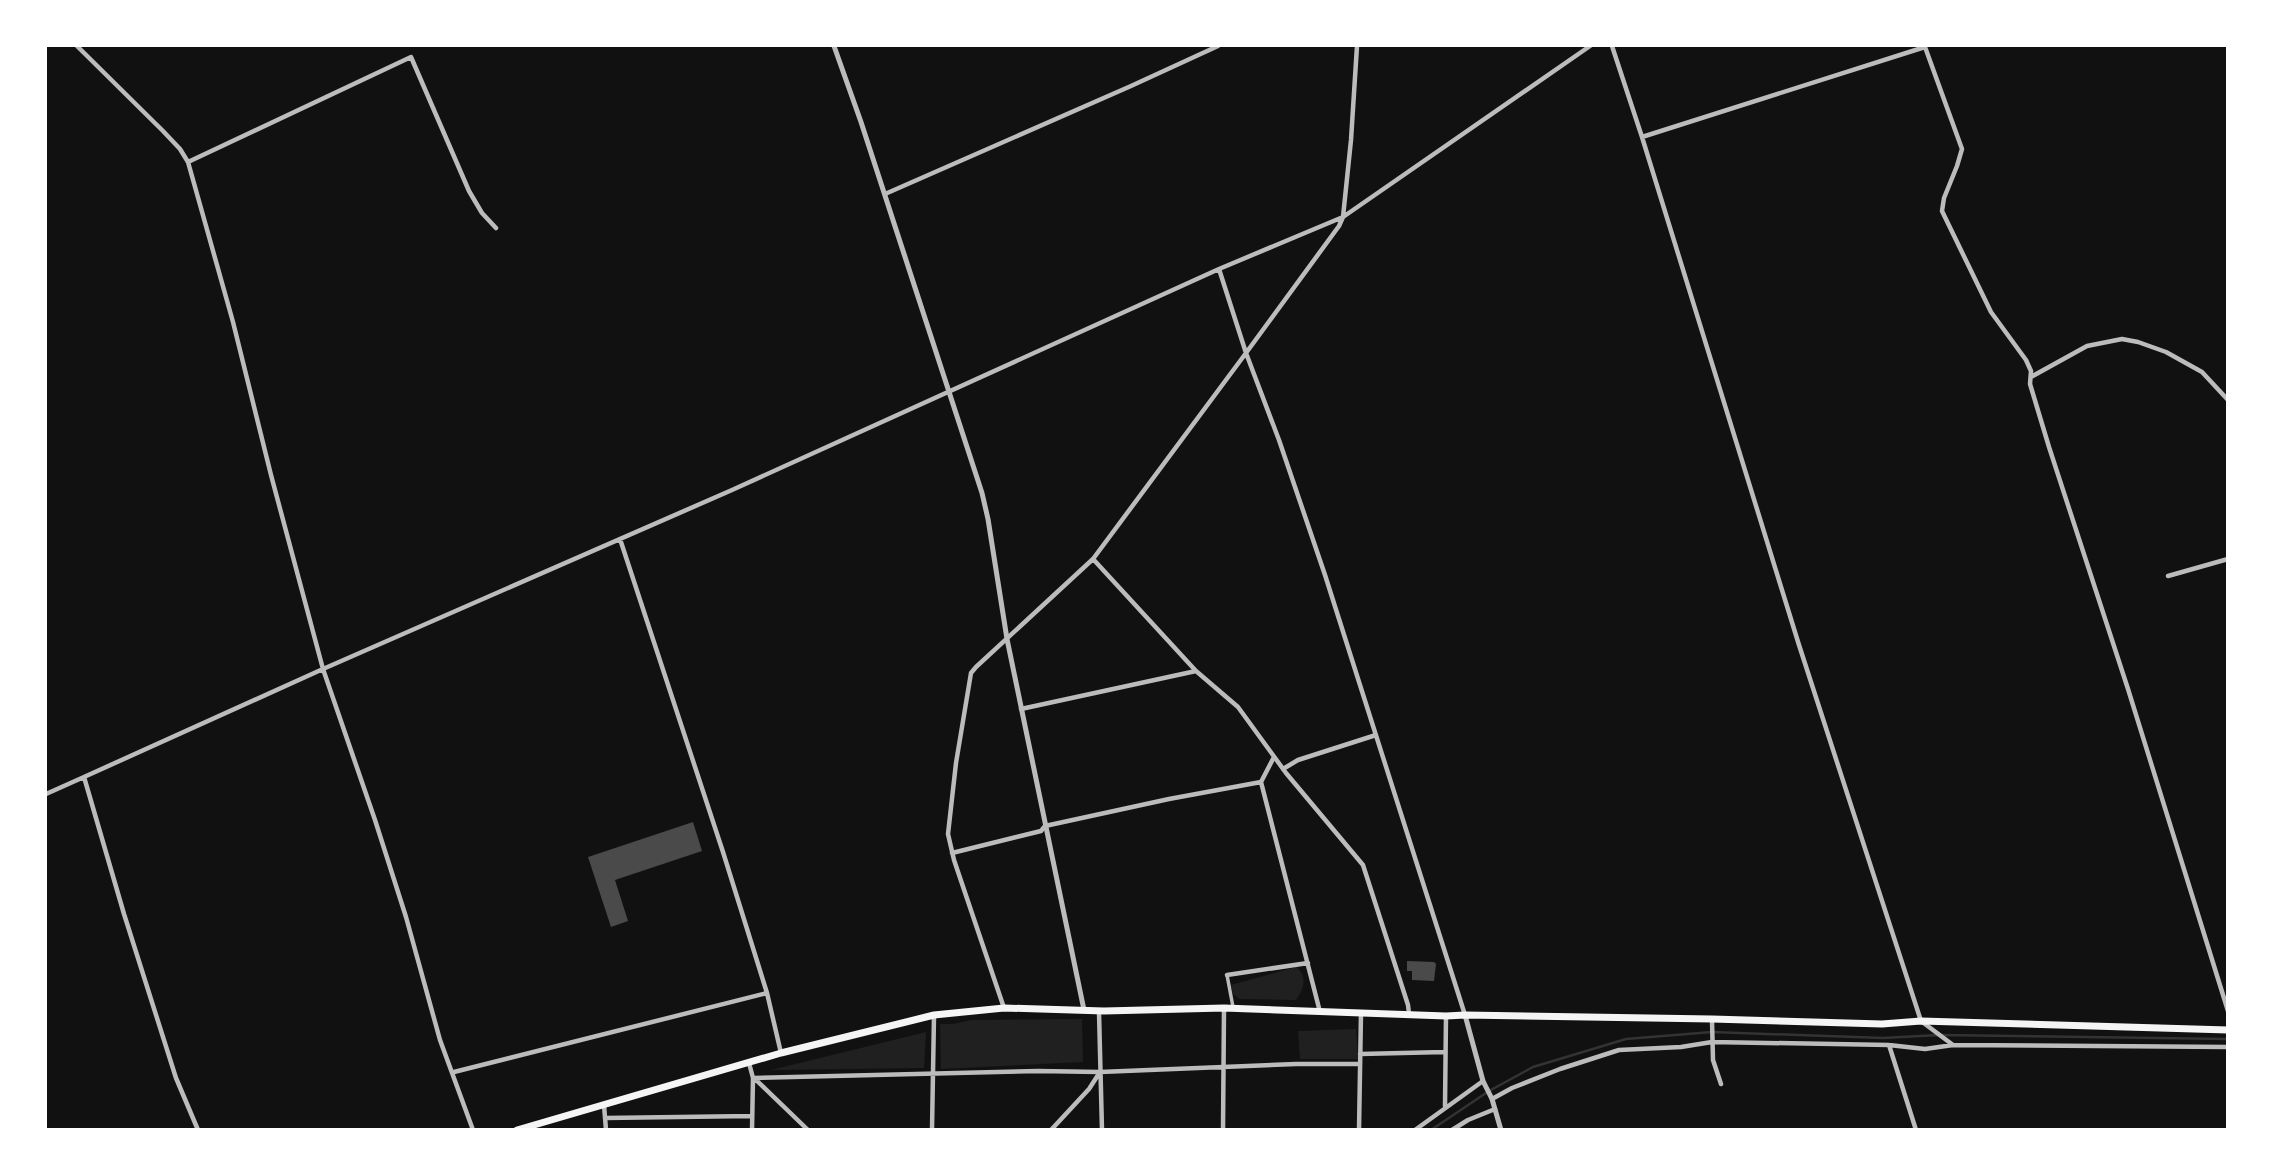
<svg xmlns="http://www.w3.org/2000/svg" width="2273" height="1175" font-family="'Source Sans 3',sans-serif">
<rect width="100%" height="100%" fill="#111"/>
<path fill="#202020" d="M1296 967C1308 976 1304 989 1296 1000L1240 999 1233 994 1231 985Z
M1082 1019 1083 1062 941 1069 940 1024H953L971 1020Z
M1356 1029 1358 1059H1300L1298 1031Z
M926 1032 924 1068 771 1070Z"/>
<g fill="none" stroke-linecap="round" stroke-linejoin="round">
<path stroke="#333" stroke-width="2.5" d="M1431 1130 1489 1091 1533 1067 1626 1039 1712 1032 1883 1038 1939 1035 2228 1039"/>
</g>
<path fill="#4a4a4a" d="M693 822 702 851 615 880 628 921 611 927 588 857Z
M1407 961 1434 962 1436 964 1434 981 1412 980V971H1407Z"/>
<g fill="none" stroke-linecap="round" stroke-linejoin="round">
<path stroke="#bcbcbc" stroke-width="3.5" d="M1227 975 1233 1007"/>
<path stroke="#bcbcbc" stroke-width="4.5" d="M77 46 163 131 180 149 188 162 233 322 271 475 323 669 84 777 124 914 176 1078 198 1130
M1612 46 1642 137
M1925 47 1642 137 1799 645 1921 1021 1953 1045
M1925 47 1962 149 1957 166 1944 198 1942 211 1991 312 2026 360 2031 371 2030 384 2049 447 2128 689 2228 1011
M188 162 411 57 469 191 482 213 496 228
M885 194 1131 86 1218 46
M1219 269 1343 217 1351 140 1357 46
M2031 377 2087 346 2122 339 2138 342 2166 352 2202 372 2228 400
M620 539 723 852 767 993 781 1053
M1093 559 1196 671 1238 707 1286 773 1363 865 1408 1005 1409 1014
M2168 576 2228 559
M1021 709 1196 671
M1283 769 1298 760 1376 735
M1261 782 1320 1012
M46 794 84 777
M952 853 1041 831 1045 826 1169 799 1261 782 1274 757
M1227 975 1308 963
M1099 1012 1102 1130
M1465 1015 1325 575 1279 440 1246 353 1339 226 1343 217 1590 46
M1712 1020 1713 1060 1721 1084
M1889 1045 1916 1130
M1360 1054 1445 1052
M749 1063 753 1078 752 1130
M454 1072 767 993
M753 1078 1038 1071 1100 1072 1296 1064H1360
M754 1078 808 1130
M1492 1099 1512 1088 1560 1069 1619 1050 1681 1047 1712 1042 1889 1045 1925 1049 1953 1045 2228 1047
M604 1105 606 1130
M1445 1106 1446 1016
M605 1118 752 1116
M473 1130 440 1040 406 917 375 820 323 669 732 490 1219 269 1246 353 1093 559 976 667 971 673 956 763 948 834 954 860 1004 1008
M932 1130 934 1016
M1051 1130 1089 1089 1100 1072
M1223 1130 1224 1008
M1359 1130 1361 1013
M1415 1130 1483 1081
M1452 1130 1468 1120 1495 1109"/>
<path stroke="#bcbcbc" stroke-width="5" d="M834 46 861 122 982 493 988 519 1007 639 1084 1010
M1465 1015 1483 1081 1492 1099 1501 1130"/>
<path stroke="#f5f5f5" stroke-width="7" d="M517 1130 781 1053 934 1015 1004 1008 1104 1011 1224 1008 1446 1016 1465 1015 1712 1019 1882 1024 1921 1021 2228 1030"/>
</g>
<rect width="2273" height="1175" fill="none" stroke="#ffffff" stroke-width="94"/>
</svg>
